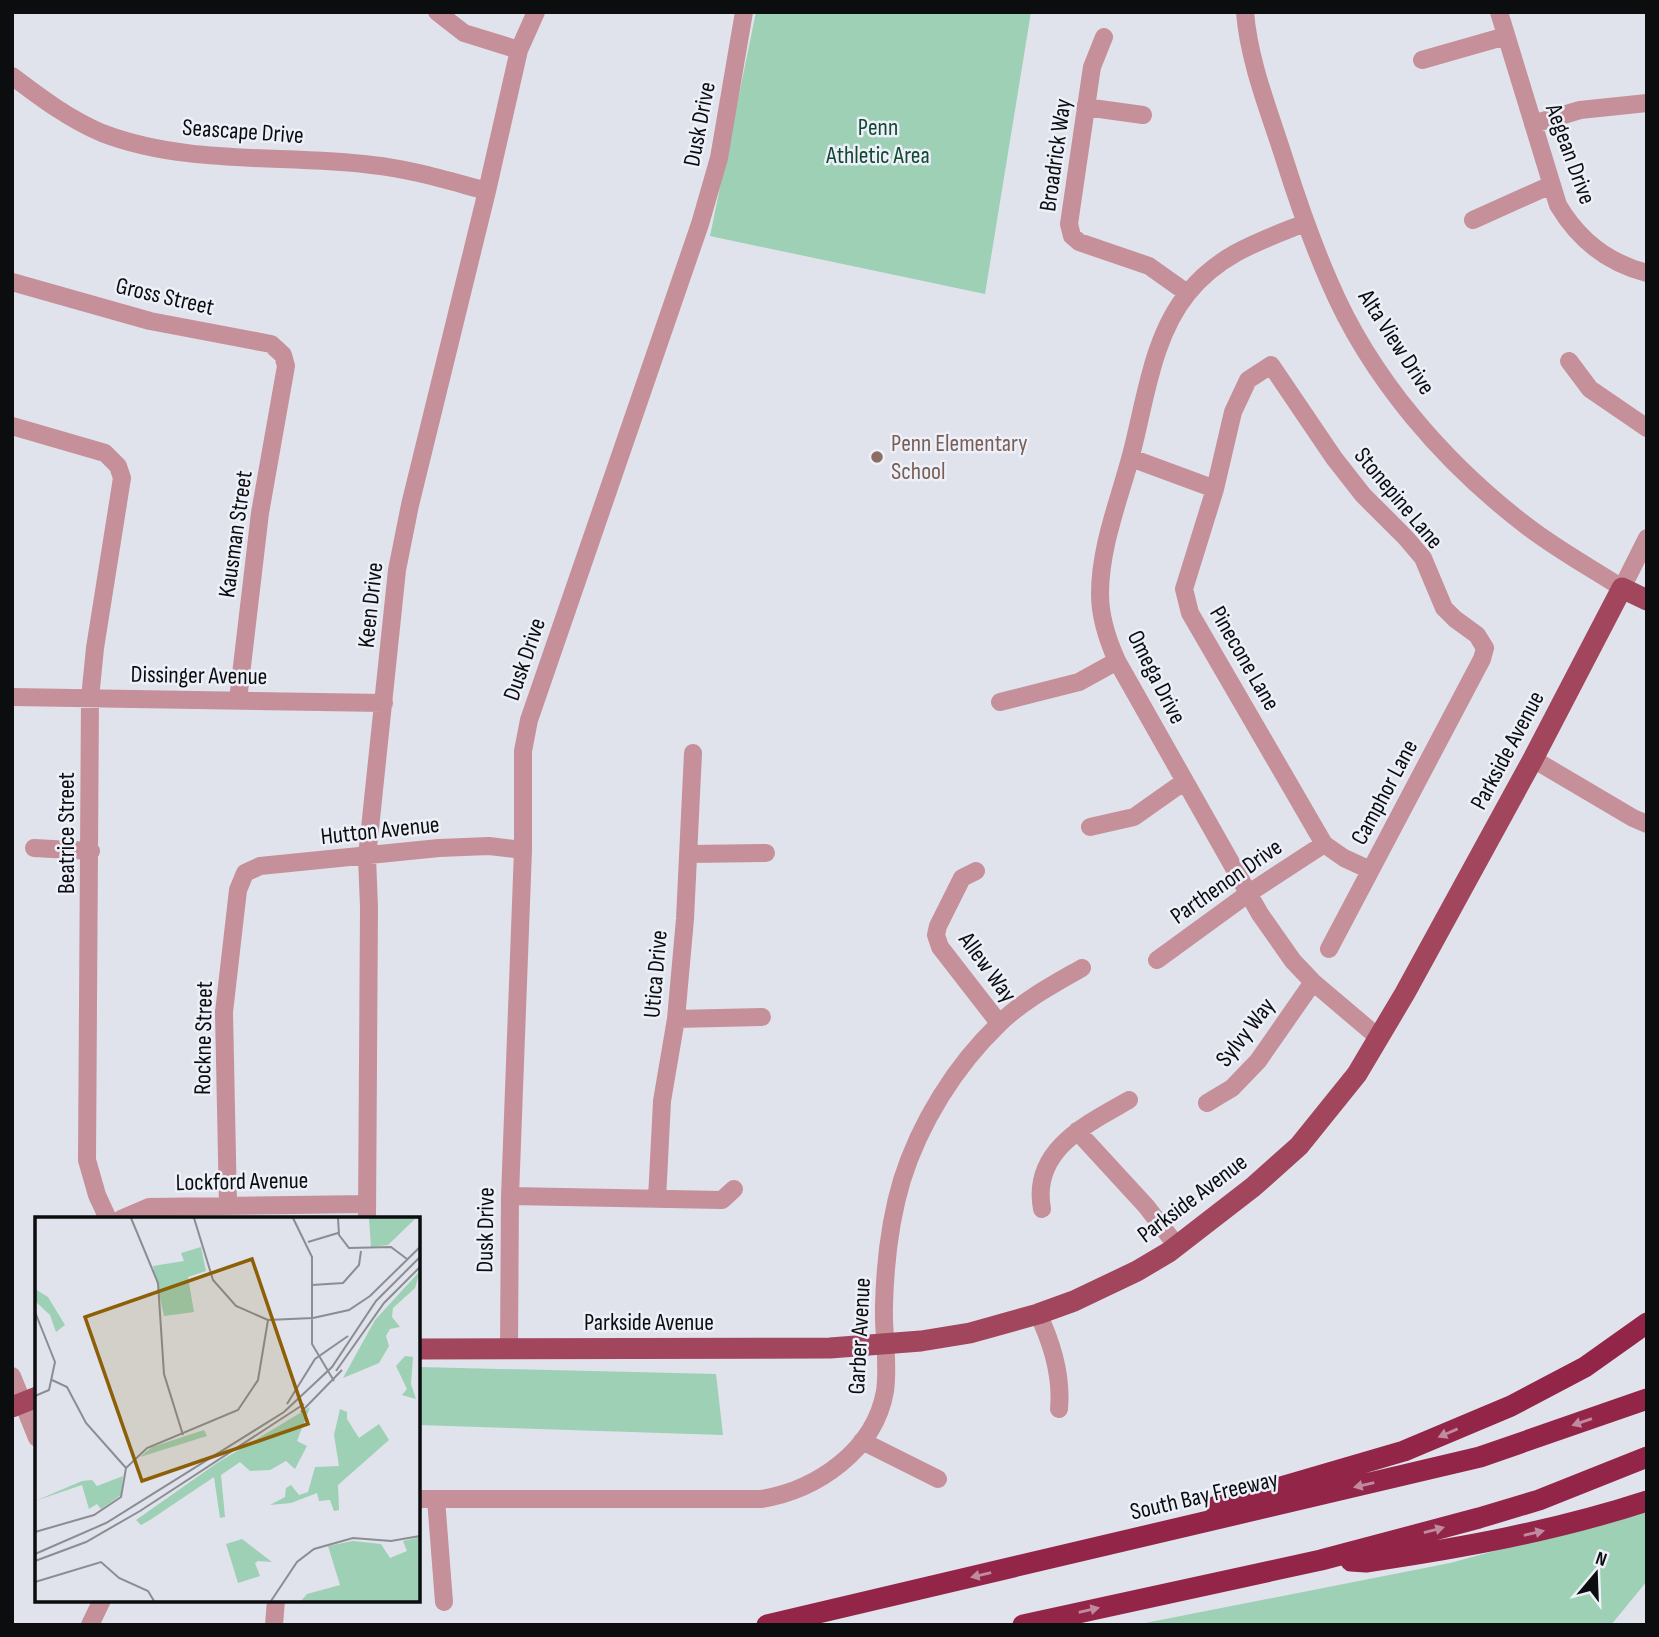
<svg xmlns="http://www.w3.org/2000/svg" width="1659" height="1637" font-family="'Sofia Sans Condensed',sans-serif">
<rect width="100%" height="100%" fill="#e0e3eb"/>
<path fill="#9dd0b4" d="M756 12H1031L985 294 710 236Z
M418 1367 716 1374 723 1435 418 1425Z
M1647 1510V1581L1611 1625H1135L1450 1563Z"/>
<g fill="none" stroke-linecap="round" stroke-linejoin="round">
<path stroke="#c5909a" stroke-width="18" d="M437 12 464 33 519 50
M1245 12C1249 63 1270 113 1285 161 1298 202 1312 242 1329 281 1370 378 1445 464 1528 527 1558 550 1591 568 1622 588L1647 538
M1499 12 1558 205C1578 239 1608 263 1647 273
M1104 37 1092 67 1089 87 1069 224 1072 236 1079 242 1149 266 1187 293
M1422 60 1506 36
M12 76C41 98 69 119 102 133 188 166 283 154 372 165 411 169 449 181 487 191
M1085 107 1143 115
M1533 124 1580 110 1647 103
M1473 220 1551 185
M1305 223C1260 241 1219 254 1188 293 1151 338 1145 405 1130 459 1118 503 1100 548 1100 594 1100 617 1108 641 1117 661L1260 914 1293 961 1313 982 1379 1038
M12 282 150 321 271 344 283 355 286 366 260 513 238 700
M1569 361 1590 389 1647 428
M12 426 105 453 118 466 122 478 95 648 90 698 87 1160 97 1195 108 1219
M1131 458 1215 489
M12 697 384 703
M1000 702 1079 682 1117 661
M1533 759 1633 818 1647 824
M1090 827 1134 817 1185 781
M34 848 91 851
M689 854 766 853
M976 871 962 878 938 926 936 935 940 947 999 1023
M1329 949 1482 659 1485 648 1477 635 1455 619 1444 608 1423 558 1406 538 1363 495 1334 458 1271 365 1248 380 1233 412 1215 489 1184 589 1190 613 1324 844 1344 858 1370 870
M1157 960 1249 893 1324 844
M676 1019 762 1017
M1207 1103 1232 1088 1258 1061 1313 982
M1077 1131 1146 1206 1177 1246
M510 1196 722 1200 734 1189
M657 1199 662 1101 676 1019 685 919 693 753
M228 1205 224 1012 238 890 245 873 260 866 439 848 489 846 523 850
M1042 1209C1031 1150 1087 1124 1129 1100
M121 1219 149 1207 367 1204
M367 1219 369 907 367 857 397 570 410 505 487 191 519 50 536 12
M1038 1314C1052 1343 1062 1376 1059 1409
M509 1348 510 1196 523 850V751L529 720 700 224 719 158 744 12
M12 1376 37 1438
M862 1441 938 1479
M418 1499H761C817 1490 875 1450 885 1391 889 1364 883 1333 884 1306 885 1264 890 1220 902 1180 920 1123 955 1066 999 1024 1022 1001 1054 984 1082 968
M436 1499 444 1602
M90 1625 102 1600
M274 1625 276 1600"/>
<path stroke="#a2465e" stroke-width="21" d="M418 1349 830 1348 921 1341 970 1333 1038 1314 1074 1301 1137 1271 1169 1252 1253 1187 1299 1146 1357 1074 1405 993 1533 759 1622 588 1647 600
M12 1407 37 1397"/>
<path stroke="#932549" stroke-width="21" d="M1216 1506 1404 1451 1511 1406 1585 1367 1647 1323
M1351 1561 1366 1562C1461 1548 1555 1531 1647 1501
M767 1625 1480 1457 1647 1399
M1023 1625 1321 1560 1479 1518 1539 1500 1647 1457"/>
</g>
<defs><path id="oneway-solid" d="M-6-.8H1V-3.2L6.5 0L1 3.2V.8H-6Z" transform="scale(1.75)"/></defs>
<g fill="#c08aa0">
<use href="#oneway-solid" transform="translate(1582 1422) rotate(161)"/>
<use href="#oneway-solid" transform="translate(1448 1433) rotate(157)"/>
<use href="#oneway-solid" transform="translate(1364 1485) rotate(167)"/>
<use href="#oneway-solid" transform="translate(1434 1530) rotate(-15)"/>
<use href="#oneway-solid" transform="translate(1534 1533) rotate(-13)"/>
<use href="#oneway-solid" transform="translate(981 1575) rotate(167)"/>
<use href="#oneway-solid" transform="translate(1089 1610) rotate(-13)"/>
</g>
<circle fill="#8d6e63" stroke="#edf0f8" stroke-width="2.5" cx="877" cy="457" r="7"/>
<g text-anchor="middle" stroke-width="5" stroke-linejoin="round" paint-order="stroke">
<g font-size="24" fill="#0c0d0f" stroke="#edf0f8">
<text transform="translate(699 124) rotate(-79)" y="8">Dusk Drive</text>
<text transform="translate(243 131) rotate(4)" y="8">Seascape Drive</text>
<text transform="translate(1571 154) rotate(70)" y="8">Aegean Drive</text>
<text transform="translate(1055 155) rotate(-82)" y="8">Broadrick Way</text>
<text transform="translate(165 296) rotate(13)" y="8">Gross Street</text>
<text transform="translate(1397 342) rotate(57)" y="8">Alta View Drive</text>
<text transform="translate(1399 498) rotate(50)" y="8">Stonepine Lane</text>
<text transform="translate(235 534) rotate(-82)" y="8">Kausman Street</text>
<text transform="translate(370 605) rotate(-84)" y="8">Keen Drive</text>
<text transform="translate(1245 658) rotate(60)" y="8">Pinecone Lane</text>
<text transform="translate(524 659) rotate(-71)" y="8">Dusk Drive</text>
<text transform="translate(199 675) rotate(1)" y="8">Dissinger Avenue</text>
<text transform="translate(1157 677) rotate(63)" y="8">Omega Drive</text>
<text transform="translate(1507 750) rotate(-62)" y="8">Parkside Avenue</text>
<text transform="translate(1384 792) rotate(-62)" y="8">Camphor Lane</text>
<text transform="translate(380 830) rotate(-6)" y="8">Hutton Avenue</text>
<text transform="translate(66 833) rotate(-90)" y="8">Beatrice Street</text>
<text transform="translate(1226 881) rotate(-35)" y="8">Parthenon Drive</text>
<text transform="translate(988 967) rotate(54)" y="8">Allew Way</text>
<text transform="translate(655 974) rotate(-85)" y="8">Utica Drive</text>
<text transform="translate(1245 1032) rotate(-52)" y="8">Sylvy Way</text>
<text transform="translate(203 1038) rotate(-89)" y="8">Rockne Street</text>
<text transform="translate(242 1181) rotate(-1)" y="8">Lockford Avenue</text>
<text transform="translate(1192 1198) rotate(-37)" y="8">Parkside Avenue</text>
<text transform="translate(485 1230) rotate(-89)" y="8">Dusk Drive</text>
<text x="649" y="1330">Parkside Avenue</text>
<text transform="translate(859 1336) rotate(-87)" y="8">Garber Avenue</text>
<text transform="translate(1204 1495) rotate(-13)" y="8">South Bay Freeway</text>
</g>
<g font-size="24" fill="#114830" stroke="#edf0f8">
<text x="878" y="135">Penn<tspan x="878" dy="28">Athletic Area</tspan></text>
</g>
<g font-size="24" fill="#785e54" stroke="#edf0f8" text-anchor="start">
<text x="891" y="451">Penn Elementary<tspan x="891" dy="28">School</tspan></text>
</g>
</g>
<g transform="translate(35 1217)">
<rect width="385" height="385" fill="#e0e3eb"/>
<path d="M334 1H381L353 28 336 30ZM166 30 171 54 153 60 159 95 129 99 118 49 149 44 146 36ZM385 54 380 71 358 91 357 100 365 110 355 112 351 119 354 129 344 146 308 161 340 103ZM0 72 13 80 30 108 21 115 15 98 0 84ZM370 139 378 140 376 167 381 182 367 178 372 172 361 149ZM275 190 262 224 272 229 260 252 251 244 235 253 215 254 205 245 186 258 190 300 185 301 179 260 115 303 106 308 101 303 182 246ZM305 192 312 195V202L324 221 344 207 354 223 303 268 304 293 299 294 295 283 284 284 282 276 256 286 235 288 250 280 251 271 256 268 264 278 273 275 280 250 304 249 299 218ZM169 213 172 219 105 240 117 230ZM88 259 86 278 66 292 62 287 54 292 47 268 0 284 47 264 57 263 62 269ZM385 320V384H266L272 377 305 368 293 329 318 324 346 327 355 341 372 334 368 324ZM207 322 237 345 223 344 220 346 225 359 203 366 191 327Z" fill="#9dd0b4"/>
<path fill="none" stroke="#8b8d93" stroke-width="2" d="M96 1 123 66 129 157 148 218M159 1 178 63 201 89 233 103M258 1 277 40V127L299 164M303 1 304 18 314 31 356 30 372 42M273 25 303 16M277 68 308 66 324 48 326 34M0 95 20 145 14 173 0 179M301 154 349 86 385 50M17 163 32 170 51 206 91 251M252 187 280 142 313 119M266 195 307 153M0 315 59 298 86 280 91 251 112 231 203 193 223 163 233 103 278 101 314 93 335 79 385 30M0 337 71 306 249 195 297 150 341 84 385 40M0 344 51 325 105 294 269 187M0 365 66 345 84 361 113 374 119 384M236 384 262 345 279 332 318 321 356 324 385 319"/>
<path fill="#8d5f06" fill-opacity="0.15" stroke="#8d5f06" stroke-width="3.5" d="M217 42 273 207 107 264 50 100Z"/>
<rect width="385" height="385" fill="none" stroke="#0c0d0f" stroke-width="3.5"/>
</g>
<rect width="1659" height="1637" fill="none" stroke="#0c0d0f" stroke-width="28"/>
<g transform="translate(1596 1574) rotate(19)" stroke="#edf0f8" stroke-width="5" paint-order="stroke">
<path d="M0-5L12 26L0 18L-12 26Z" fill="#0c0d0f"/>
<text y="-10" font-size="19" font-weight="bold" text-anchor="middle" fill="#0c0d0f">N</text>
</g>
</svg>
